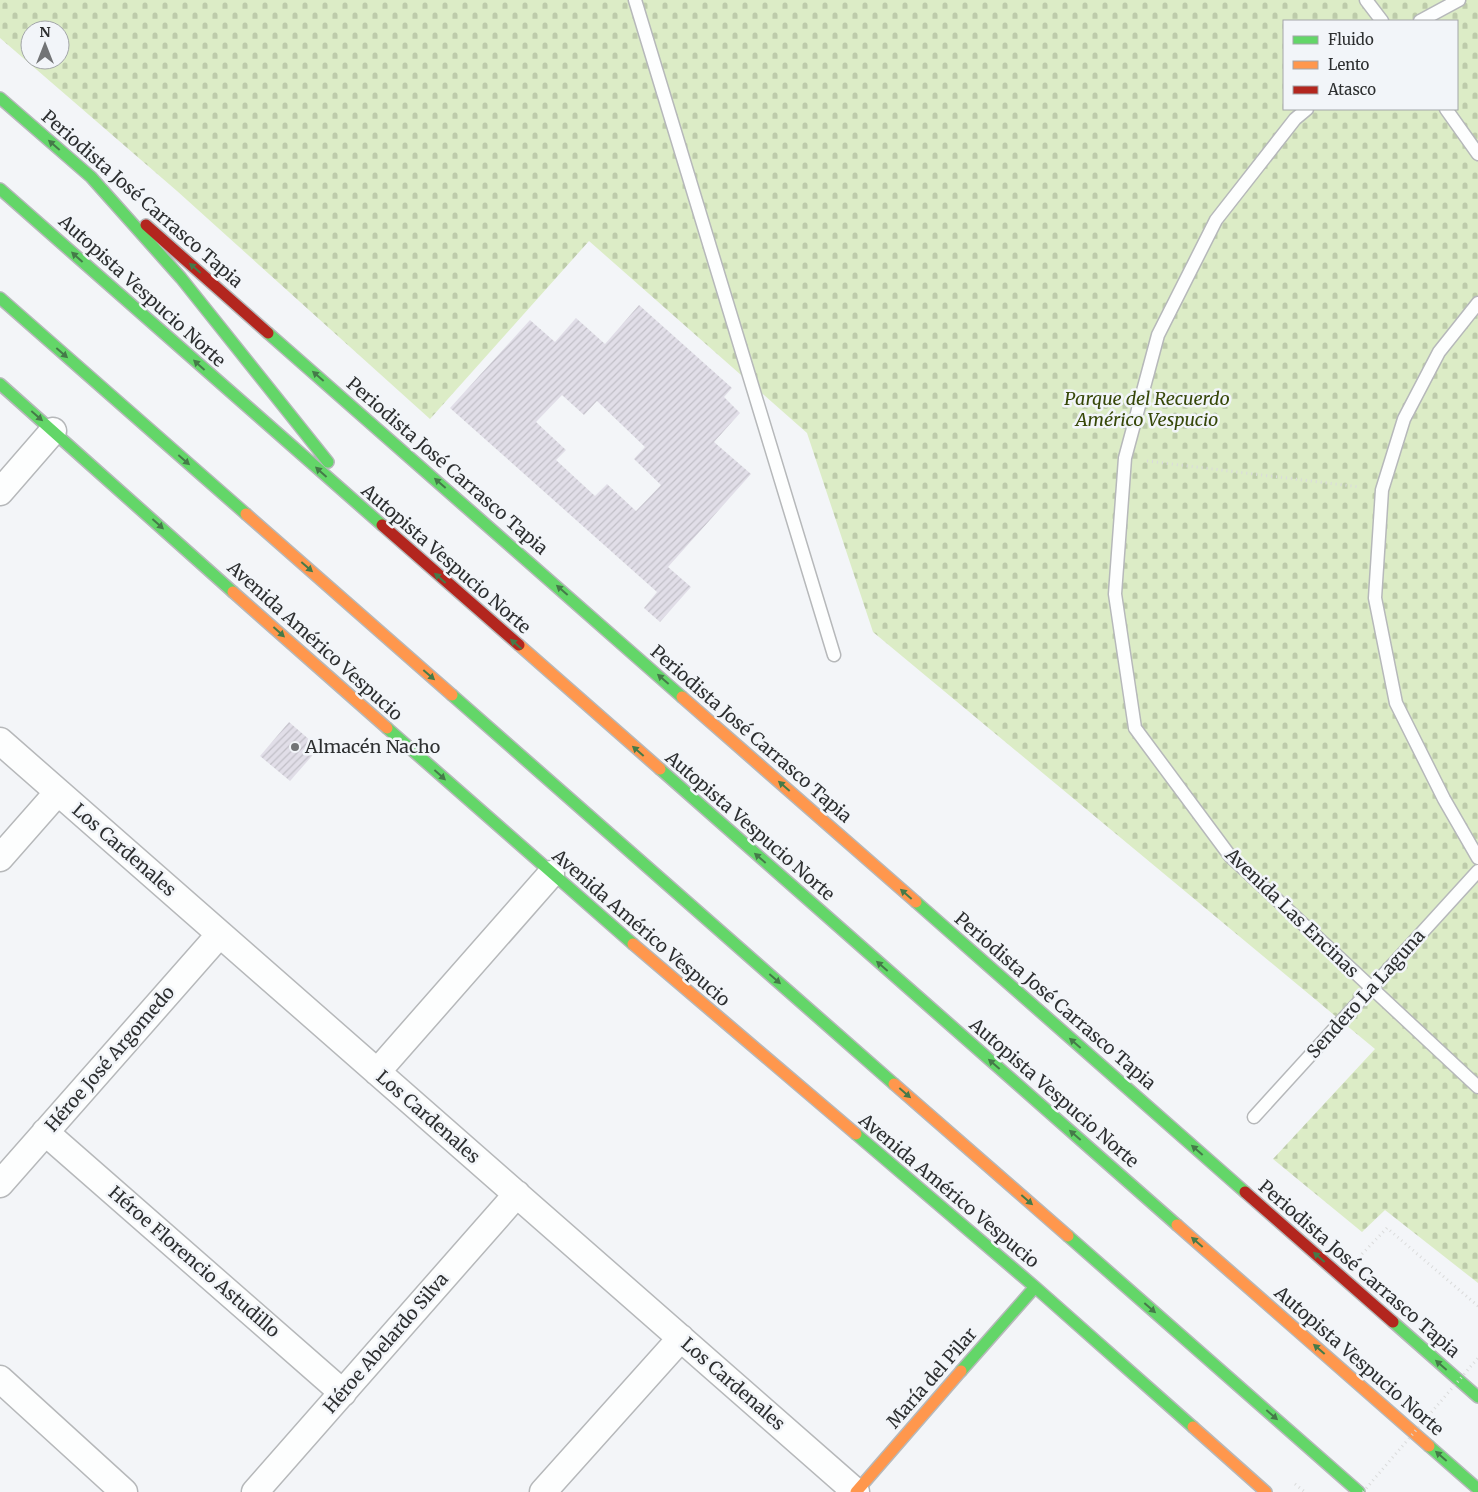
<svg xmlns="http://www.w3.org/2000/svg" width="1478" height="1492" font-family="Merriweather,serif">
<defs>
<pattern id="cemetery-stones" width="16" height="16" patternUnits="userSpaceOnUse" patternTransform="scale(1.25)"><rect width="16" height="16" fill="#dcecc6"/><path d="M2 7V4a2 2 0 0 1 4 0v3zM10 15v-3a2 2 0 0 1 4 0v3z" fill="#bdcbaa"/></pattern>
<pattern id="building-hatch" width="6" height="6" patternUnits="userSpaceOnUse" patternTransform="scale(1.25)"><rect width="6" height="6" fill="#e1dee8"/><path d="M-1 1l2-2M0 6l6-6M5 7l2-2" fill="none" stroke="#c1bfc7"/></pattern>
</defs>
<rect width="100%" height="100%" fill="#f3f5f8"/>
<path fill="url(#cemetery-stones)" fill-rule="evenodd" d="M0 0H1478V1283L1385 1210 1362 1232 1273 1159 1375 1049 873 632 807 433 589 241 430 419 177 191 0 38ZM1284 21H1457V109H1284ZM30 30H60V60H30Z"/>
<path fill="url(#building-hatch)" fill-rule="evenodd" d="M639 305 732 388 724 397 740 413 714 442 751 474 668 567 691 587 660 622 644 608 657 592 450 408 530 320 555 342 576 318 605 344ZM562 395 584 415 597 401 645 447 634 459 661 485 636 511 607 484 595 496 556 460 566 450 536 422Z
M289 722 319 748 290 781 260 756Z"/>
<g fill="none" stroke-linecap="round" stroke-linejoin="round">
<g stroke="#b6b8ba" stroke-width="15">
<path id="lane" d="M635 0 834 655
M1366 0 1382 21
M1420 21 1459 0
M1307 109 1295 119 1216 220 1158 335 1125 458 1115 594 1135 728 1230 856 1478 1087
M1446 109 1478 154
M1478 303 1439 352 1404 419 1382 490 1375 598 1396 703 1444 799 1478 858
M1254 1117 1478 871"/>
</g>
<g stroke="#b6b8ba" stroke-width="29">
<path id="street" d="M0 492 53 431
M0 741 856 1492
M0 858 58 792
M377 1072 551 874
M45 1132 343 1393
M0 1184 220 934
M0 1379 124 1492
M255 1492 517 1194
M543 1492 681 1338"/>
</g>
<g stroke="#b6b8ba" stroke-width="14">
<path id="fast" d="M0 98 91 177
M91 177 181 278 328 462
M0 189 382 525
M0 298 246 514
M268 333 682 697
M0 384 233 592
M452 695 894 1084
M387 728 633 944
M660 769 1177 1225
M916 902 1245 1192
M856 1134 1035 1287 1193 1427
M1068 1236 1359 1492
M1393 1322 1478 1397
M961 1371 1035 1287
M1429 1446 1478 1489"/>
</g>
<g stroke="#b6b8ba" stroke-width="14">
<path id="slow" d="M246 514 452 695
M233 592 387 728
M519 645 660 769
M682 697 916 902
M633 944 856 1134
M894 1084 1068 1236
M1177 1225 1429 1446
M1193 1427 1266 1492
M856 1492 961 1371"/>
</g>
<g stroke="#b6b8ba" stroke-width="14">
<path id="jam" d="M146 225 268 333
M382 525 519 645
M1245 1192 1393 1322"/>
</g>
<path stroke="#dadbdb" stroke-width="3" stroke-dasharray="1 4" stroke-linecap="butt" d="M1147 461 1360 487
M1362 1254 1387 1228 1478 1306
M1295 1484 1305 1492"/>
<use href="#lane" stroke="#fdfefe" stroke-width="12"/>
<use href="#street" stroke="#fdfefe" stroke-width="26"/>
<use href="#fast" stroke="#63d668" stroke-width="11"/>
<use href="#slow" stroke="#ff974d" stroke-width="11"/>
<use href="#jam" stroke="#b3261e" stroke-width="11"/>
<path stroke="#dadbdb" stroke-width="3" stroke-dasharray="1 4" stroke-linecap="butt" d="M1363 1492 1478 1358"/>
</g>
<defs><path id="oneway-solid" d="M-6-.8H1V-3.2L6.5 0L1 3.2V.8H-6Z" transform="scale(1.25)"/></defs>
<g fill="#457a49">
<use href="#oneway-solid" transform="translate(54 145) rotate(-139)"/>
<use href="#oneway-solid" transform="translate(77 257) rotate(-138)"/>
<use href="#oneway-solid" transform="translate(195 268) rotate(-139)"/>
<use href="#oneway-solid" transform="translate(62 353) rotate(41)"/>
<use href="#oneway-solid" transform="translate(199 365) rotate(-138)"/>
<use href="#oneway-solid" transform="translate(318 376) rotate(-139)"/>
<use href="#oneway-solid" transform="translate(37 416) rotate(41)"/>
<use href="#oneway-solid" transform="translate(184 460) rotate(41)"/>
<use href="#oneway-solid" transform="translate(321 472) rotate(-138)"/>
<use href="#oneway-solid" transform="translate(440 483) rotate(-139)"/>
<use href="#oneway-solid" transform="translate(158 524) rotate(42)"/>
<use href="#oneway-solid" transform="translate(307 567) rotate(41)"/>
<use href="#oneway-solid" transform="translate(440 578) rotate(-139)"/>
<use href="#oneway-solid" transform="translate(562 590) rotate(-139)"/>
<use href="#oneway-solid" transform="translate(279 632) rotate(42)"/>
<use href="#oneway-solid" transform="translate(516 644) rotate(-139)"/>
<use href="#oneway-solid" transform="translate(429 675) rotate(41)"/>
<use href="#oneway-solid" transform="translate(663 679) rotate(-139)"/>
<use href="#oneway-solid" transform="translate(638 751) rotate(-139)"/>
<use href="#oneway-solid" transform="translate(440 775) rotate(42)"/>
<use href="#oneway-solid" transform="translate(784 786) rotate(-139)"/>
<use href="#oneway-solid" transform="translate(760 858) rotate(-139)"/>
<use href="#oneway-solid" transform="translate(906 894) rotate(-139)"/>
<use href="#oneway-solid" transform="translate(882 966) rotate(-139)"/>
<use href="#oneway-solid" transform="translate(775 979) rotate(41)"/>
<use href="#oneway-solid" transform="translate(1075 1043) rotate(-139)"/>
<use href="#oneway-solid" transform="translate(994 1064) rotate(-139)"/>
<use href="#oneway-solid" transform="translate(905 1093) rotate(41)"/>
<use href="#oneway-solid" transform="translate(1075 1135) rotate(-139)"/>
<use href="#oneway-solid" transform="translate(1197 1150) rotate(-139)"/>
<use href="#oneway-solid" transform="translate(1027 1200) rotate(41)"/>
<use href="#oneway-solid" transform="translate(1197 1242) rotate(-139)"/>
<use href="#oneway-solid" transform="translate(1319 1257) rotate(-139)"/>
<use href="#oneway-solid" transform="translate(1150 1308) rotate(41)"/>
<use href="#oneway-solid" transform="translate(1319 1349) rotate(-139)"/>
<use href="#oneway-solid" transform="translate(1441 1365) rotate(-139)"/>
<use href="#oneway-solid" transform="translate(1272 1415) rotate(41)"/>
<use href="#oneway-solid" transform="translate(1441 1456) rotate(-139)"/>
</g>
<circle fill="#727476" stroke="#f2f5f9" stroke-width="2" cx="295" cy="747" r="5"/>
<g text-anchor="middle" stroke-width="5" stroke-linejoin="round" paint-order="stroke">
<g font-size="18" fill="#2d2f30" stroke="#f2f5f9">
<text transform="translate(142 199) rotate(41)" y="6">Periodista José Carrasco Tapia</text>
<text transform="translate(142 291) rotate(42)" y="6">Autopista Vespucio Norte</text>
<text transform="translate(447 466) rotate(41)" y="6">Periodista José Carrasco Tapia</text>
<text transform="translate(446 559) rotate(41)" y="6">Autopista Vespucio Norte</text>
<text transform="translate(315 641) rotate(42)" y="6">Avenida Américo Vespucio</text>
<text transform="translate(751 734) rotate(41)" y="6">Periodista José Carrasco Tapia</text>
<text transform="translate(750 826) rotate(41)" y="6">Autopista Vespucio Norte</text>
<text transform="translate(124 850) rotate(41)" y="6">Los Cardenales</text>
<text transform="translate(1292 913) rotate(44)" y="6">Avenida Las Encinas</text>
<text transform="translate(641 928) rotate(41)" y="6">Avenida Américo Vespucio</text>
<text transform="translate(1366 994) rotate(-48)" y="6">Sendero La Laguna</text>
<text transform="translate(1055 1001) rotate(41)" y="6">Periodista José Carrasco Tapia</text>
<text transform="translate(110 1059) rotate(-49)" y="6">Héroe José Argomedo</text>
<text transform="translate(1054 1093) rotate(41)" y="6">Autopista Vespucio Norte</text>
<text transform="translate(428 1117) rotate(41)" y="6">Los Cardenales</text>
<text transform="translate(949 1191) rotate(40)" y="6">Avenida Américo Vespucio</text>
<text transform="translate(194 1262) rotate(41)" y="6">Héroe Florencio Astudillo</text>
<text transform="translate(1359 1269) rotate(41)" y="6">Periodista José Carrasco Tapia</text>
<text transform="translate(386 1343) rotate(-49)" y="6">Héroe Abelardo Silva</text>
<text transform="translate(1359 1361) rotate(41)" y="6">Autopista Vespucio Norte</text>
<text transform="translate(932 1378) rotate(-49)" y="6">María del Pilar</text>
<text transform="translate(733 1384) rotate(41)" y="6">Los Cardenales</text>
</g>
<g font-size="18" font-style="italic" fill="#364708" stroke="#f2f5f9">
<text x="1147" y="405">Parque del Recuerdo<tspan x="1147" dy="21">Américo Vespucio</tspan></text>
</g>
<g font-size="18" fill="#2d2f30" stroke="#f2f5f9" text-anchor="start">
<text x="305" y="753">Almacén Nacho</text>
</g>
</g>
<rect x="1283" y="20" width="175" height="90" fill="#f2f5f9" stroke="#a3a6a9"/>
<rect x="1293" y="36" width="25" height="8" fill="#63d668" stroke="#a3a6a9"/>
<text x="1328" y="45" font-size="15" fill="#2d2f30">Fluido</text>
<rect x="1293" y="61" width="25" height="8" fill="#ff974d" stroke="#a3a6a9"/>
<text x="1328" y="70" font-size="15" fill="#2d2f30">Lento</text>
<rect x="1293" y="86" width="25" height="8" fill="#b3261e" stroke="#a3a6a9"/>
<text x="1328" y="95" font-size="15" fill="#2d2f30">Atasco</text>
<g transform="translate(45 45)"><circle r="24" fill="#f2f5f9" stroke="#a3a6a9"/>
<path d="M0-4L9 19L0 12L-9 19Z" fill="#727476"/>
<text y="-8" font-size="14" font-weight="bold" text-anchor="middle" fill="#2d2f30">N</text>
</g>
</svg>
